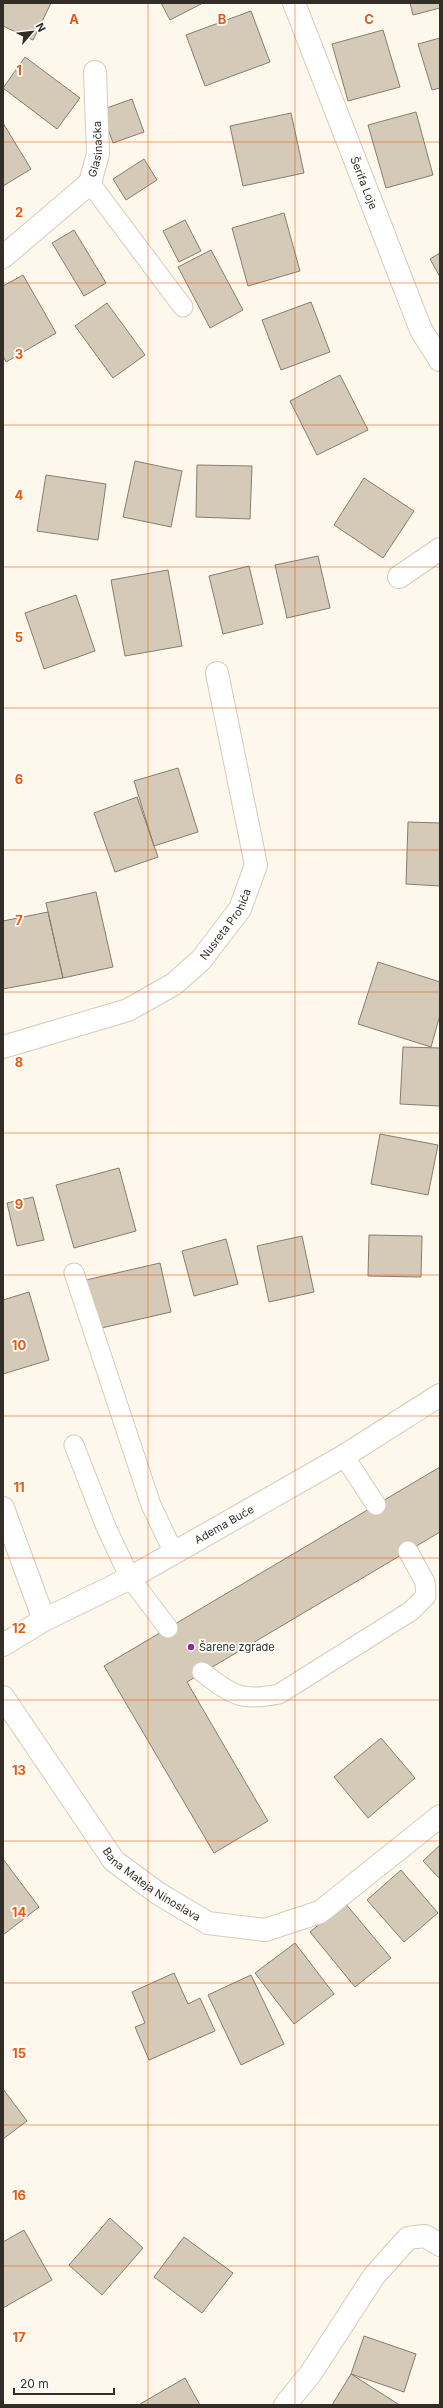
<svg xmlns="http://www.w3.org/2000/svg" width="443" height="2408" font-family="Inter,sans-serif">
<rect width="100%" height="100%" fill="#fef7ec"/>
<path fill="#d5cab8" stroke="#877d6d" d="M3 3H51L33 40 3 26Z
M161 3H203L170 20Z
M410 3H440V8L413 15Z
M251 11 270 62 205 86 186 35Z
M383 30 400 87 348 101 332 44Z
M440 38V88L432 90 418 44Z
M25 57 80 98 57 129 3 88Z
M132 99 144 132 113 143 101 110Z
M416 112 433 175 386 188 368 125Z
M291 113 304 173 243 186 230 126Z
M3 123 31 169 3 186Z
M144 159 157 180 126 200 113 179Z
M284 213 300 271 248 286 232 228Z
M185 220 201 251 179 262 163 231Z
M74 230 106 283 84 296 52 243Z
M211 250 243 310 210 328 178 267Z
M440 253V277L430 259Z
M23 275 56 333 6 362 3 356V286Z
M311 302 330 352 281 370 262 320Z
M107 303 145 355 113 378 75 326Z
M340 375 368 430 317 455 290 401Z
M135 461 182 471 171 527 123 517Z
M197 465 252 466 250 519 196 517Z
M46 475 106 484 98 540 37 531Z
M364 478 414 511 383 558 334 525Z
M318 556 330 608 287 618 275 565Z
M249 566 263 624 223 634 209 576Z
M168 570 182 646 125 656 111 580Z
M76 595 95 651 44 669 25 613Z
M178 768 198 832 154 846 134 781Z
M137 797 158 857 115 872 94 813Z
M408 822 440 823V886L406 884Z
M96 892 113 967 63 978 46 903Z
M48 912 63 978 3 989V921Z
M378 962 440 982V1015L431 1047 358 1024Z
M403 1047 440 1048V1106L400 1104Z
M380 1134 438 1145 428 1195 371 1184Z
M119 1168 136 1231 74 1248 56 1185Z
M33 1197 44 1240 17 1246 7 1203Z
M369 1235 422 1236 421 1277 368 1276Z
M302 1236 314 1292 269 1302 257 1246Z
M226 1239 238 1284 194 1296 182 1251Z
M160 1263 171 1312 97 1329 86 1280Z
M29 1292 49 1360 3 1374V1300Z
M440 1467V1532L187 1682 268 1821 214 1853 104 1666Z
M381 1738 415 1778 368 1818 334 1777Z
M440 1845V1879L423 1861Z
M3 1859 39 1907 3 1935Z
M401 1870 438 1913 404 1942 367 1900Z
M345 1903 391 1958 355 1987 310 1932Z
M295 1943 334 1994 294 2024 255 1973Z
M174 1973 188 2004 200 1998 215 2031 149 2060 135 2027 145 2023 132 1992Z
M251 1975 284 2044 241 2065 208 1995Z
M3 2089 27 2121 3 2139Z
M110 2218 143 2248 102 2295 69 2265Z
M24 2230 52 2280 3 2308V2242Z
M184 2237 233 2273 202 2313 154 2277Z
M364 2336 416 2354 404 2392 351 2374Z
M351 2374 398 2404 397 2405H332Z
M185 2378 200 2405H141L140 2404Z"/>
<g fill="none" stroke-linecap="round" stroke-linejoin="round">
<g stroke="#d5cbb9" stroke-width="21">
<path id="service" d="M90 183 183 307
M74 1273 151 1505 174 1553
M74 1445 106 1527 130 1578 168 1628
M344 1456 376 1505
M202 1672C233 1695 240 1702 279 1694L411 1611 426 1596 425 1582 408 1551"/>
</g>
<g stroke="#d5cbb9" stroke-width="24">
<g id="minor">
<path id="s1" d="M294 3 421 330 440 360"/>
<path id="s2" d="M3 257 90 183 98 154 95 72"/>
<path d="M399 577 440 549"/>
<path id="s3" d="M3 1047 128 1010 174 984 201 960 240 909 256 865 217 673"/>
<path d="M3 1508 44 1620"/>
<path d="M285 2405 311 2373 374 2276 408 2238 425 2236 440 2245"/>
</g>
</g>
<g stroke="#d5cbb9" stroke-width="24">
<g id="tertiary">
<path id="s4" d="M3 1645 44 1620 130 1578 344 1456 440 1395"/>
<path id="s5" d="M3 1697 114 1861 159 1894 208 1923 265 1930 320 1912 440 1816"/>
</g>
</g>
<use href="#service" stroke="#fff" stroke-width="19"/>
<use href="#minor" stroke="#fff" stroke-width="22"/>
<use href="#tertiary" stroke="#fff" stroke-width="22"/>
</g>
<path fill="none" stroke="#e8590c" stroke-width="1" stroke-opacity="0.55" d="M148 3V2405M295 3V2405M3 142H440M3 283H440M3 425H440M3 567H440M3 708H440M3 850H440M3 992H440M3 1133H440M3 1275H440M3 1416H440M3 1558H440M3 1700H440M3 1841H440M3 1983H440M3 2125H440M3 2266H440"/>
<circle fill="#8a2f9a" stroke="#fff" stroke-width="1.5" cx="191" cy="1647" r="4"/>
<g text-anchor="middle" stroke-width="3.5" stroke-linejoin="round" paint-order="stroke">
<g font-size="11" fill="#322e27" stroke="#fff">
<text dy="4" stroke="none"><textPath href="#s2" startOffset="149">Glasinačka</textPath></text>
<text dy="4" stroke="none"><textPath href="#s1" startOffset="193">Šerifa Loje</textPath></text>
<text dy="4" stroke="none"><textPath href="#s3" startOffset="263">Nusreta Prohića</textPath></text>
<text dy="4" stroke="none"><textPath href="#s4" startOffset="252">Adema Buće</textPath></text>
<text dy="4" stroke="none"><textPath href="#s5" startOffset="242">Bana Mateja Ninoslava</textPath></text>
</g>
<g font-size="11" fill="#322e27" stroke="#fff" text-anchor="start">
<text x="199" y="1651">Šarene zgrade</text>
</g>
</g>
<g font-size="13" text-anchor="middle" font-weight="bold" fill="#e8590c" stroke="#fff" stroke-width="3.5" stroke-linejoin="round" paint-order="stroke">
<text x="74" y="24">A</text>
<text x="222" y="24">B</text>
<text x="369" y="24">C</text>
<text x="19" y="75">1</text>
<text x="19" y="217">2</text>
<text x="19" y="359">3</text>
<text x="19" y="500">4</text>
<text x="19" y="642">5</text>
<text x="19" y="784">6</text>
<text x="19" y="925">7</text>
<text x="19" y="1067">8</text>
<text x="19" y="1209">9</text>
<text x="19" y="1350">10</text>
<text x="19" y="1492">11</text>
<text x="19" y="1633">12</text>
<text x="19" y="1775">13</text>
<text x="19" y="1917">14</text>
<text x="19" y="2058">15</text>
<text x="19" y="2200">16</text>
<text x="19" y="2342">17</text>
</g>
<rect width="443" height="2408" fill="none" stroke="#322e27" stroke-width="8"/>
<g transform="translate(32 32) rotate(62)" stroke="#ffffff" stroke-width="3" paint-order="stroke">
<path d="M0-3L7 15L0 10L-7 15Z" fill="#322e27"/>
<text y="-6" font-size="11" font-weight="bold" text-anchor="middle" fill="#322e27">N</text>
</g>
<path d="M14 2388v6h100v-6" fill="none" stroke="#322e27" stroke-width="2"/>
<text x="20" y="2388" font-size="12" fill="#322e27" stroke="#ffffff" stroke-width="3" paint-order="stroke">20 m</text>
</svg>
